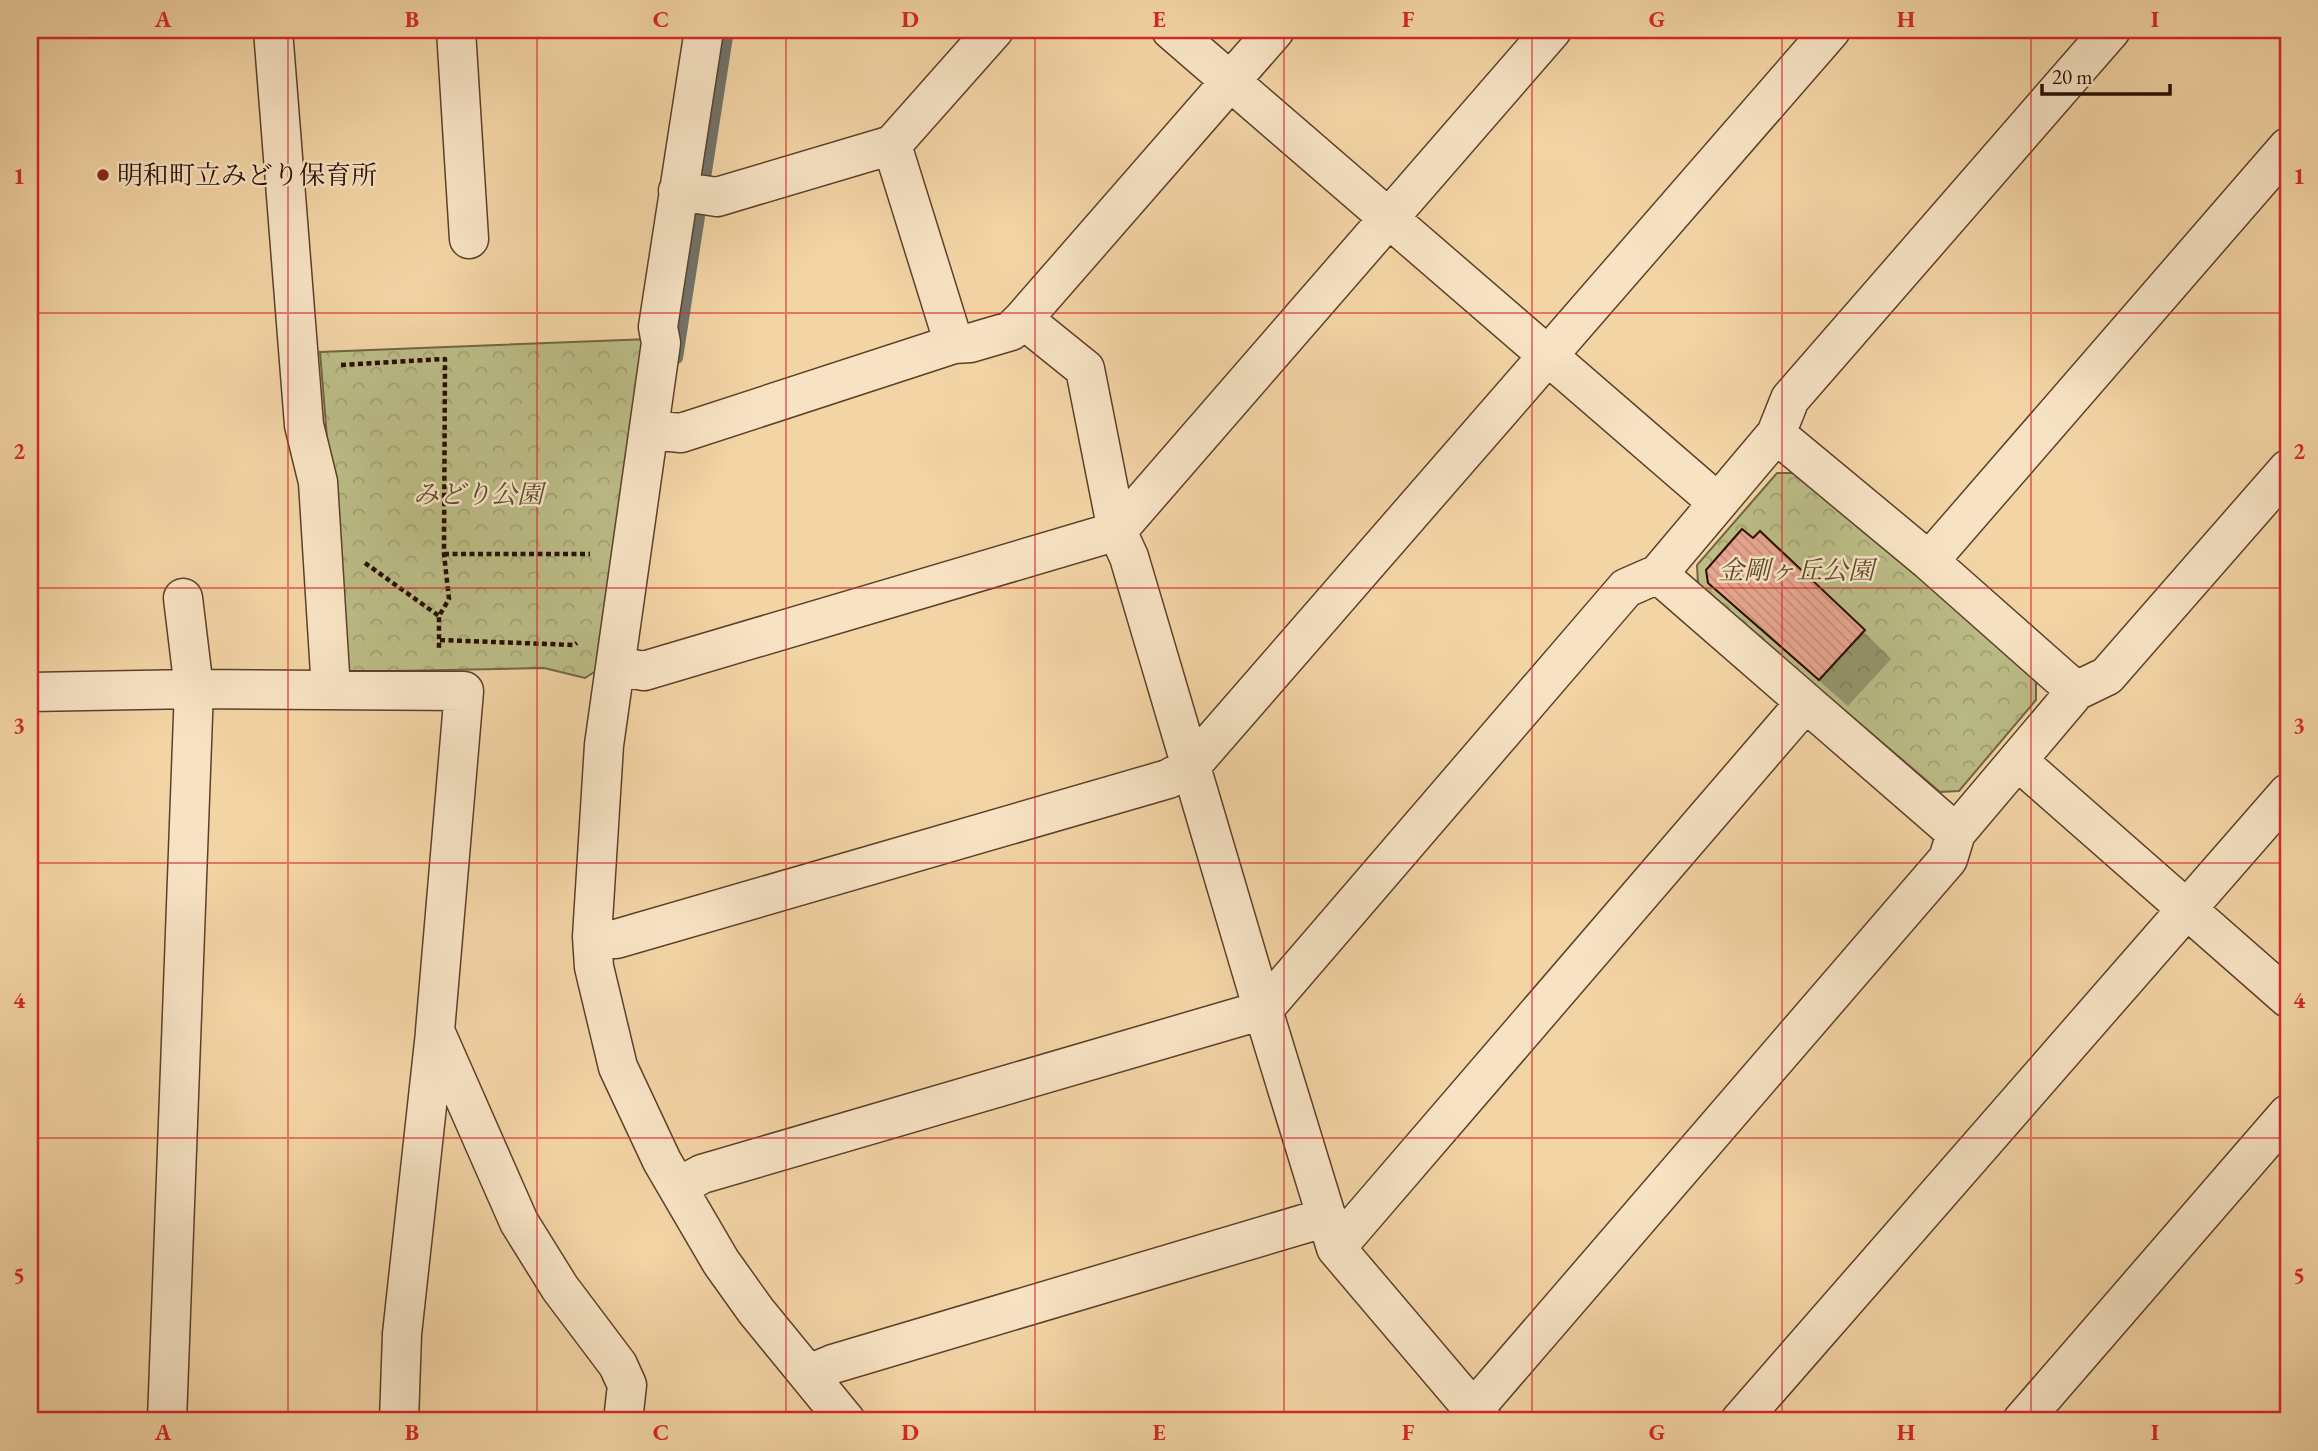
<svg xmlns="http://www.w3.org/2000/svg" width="2318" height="1451" font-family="'EB Garamond','Noto Serif JP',serif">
<defs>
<pattern id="forest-crowns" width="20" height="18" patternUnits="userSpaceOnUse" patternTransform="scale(1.75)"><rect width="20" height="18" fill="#bbbc86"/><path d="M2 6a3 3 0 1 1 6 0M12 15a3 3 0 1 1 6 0" fill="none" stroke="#a1a072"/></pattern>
<pattern id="building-back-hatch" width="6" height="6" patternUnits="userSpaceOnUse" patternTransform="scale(1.75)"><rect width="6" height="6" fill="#e7a690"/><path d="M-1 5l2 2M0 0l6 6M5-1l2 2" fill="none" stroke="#c68e7a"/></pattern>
</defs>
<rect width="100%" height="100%" fill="#f3d4a5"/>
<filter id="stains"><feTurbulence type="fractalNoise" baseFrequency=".00286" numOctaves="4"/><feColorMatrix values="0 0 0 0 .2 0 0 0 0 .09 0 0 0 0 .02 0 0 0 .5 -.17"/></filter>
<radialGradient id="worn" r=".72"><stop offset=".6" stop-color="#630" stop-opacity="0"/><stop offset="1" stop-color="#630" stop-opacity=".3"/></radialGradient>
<path fill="url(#forest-crowns)" stroke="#726543" stroke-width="2" d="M649 339 599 669 585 678 544 668 346 672 320 352Z
M1777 473H1800L2036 679V700L1959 791 1940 792 1698 585 1697 565Z"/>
<path fill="#0003" d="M1710 583 1863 631 1891 659 1848 706 1738 611Z"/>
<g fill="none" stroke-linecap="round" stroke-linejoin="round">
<path stroke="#70736a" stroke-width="12" d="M677 358 728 30"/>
</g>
<path fill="url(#building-back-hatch)" stroke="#290e00" stroke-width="2" d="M1742 529 1753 538 1760 531 1865 630 1819 680 1708 583 1706 570Z"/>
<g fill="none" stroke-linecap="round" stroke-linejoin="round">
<g stroke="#5c4029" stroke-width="41">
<path id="minor" d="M273 30 304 425 318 482 331 690
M456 30 469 239
M704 30 658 327 661 343 604 745 592 937 594 967 618 1067 662 1161 721 1262 756 1311 846 1421
M1171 30 1717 502
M892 145 954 344 970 343 1011 331 1023 319 1085 369 1117 531 1129 557 1263 1010 1336 1248 1483 1421
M678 191 717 197 892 145 994 30
M1023 319 1275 30
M649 430 681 433 954 344
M1929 561 2288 147
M1658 574 1956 833 2076 691 1929 561 1776 434
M616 666 644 671 1117 531 1552 30
M2076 691 2107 676 2288 469
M30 692 194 689 464 691 435 1031 519 1222 560 1288 618 1365 627 1385 623 1421
M2018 761 2288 998
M592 937 616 939 1168 779 1190 767 1831 30
M678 1187 702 1174 1263 1010 1626 588 1658 574 1776 434 1790 399 2111 30
M1336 1248 1805 703
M809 1374 833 1364 1327 1217
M1473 1410 1948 859 1956 833
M167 1421 194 689 183 598
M399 1421 402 1334 435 1033
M1740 1421 2288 793
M2022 1421 2288 1114"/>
</g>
<path stroke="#290e00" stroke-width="4.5" stroke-dasharray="5 3.5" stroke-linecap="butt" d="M341 365 445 359 444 554 449 599 439 616V650
M444 554H590
M365 563 439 616
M440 640 574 645 577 643"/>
<use href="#minor" stroke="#f7e3c4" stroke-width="38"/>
</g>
<path fill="none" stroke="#d62828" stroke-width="2" stroke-opacity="0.55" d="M288 30V1421M537 30V1421M786 30V1421M1035 30V1421M1284 30V1421M1532 30V1421M1782 30V1421M2031 30V1421M30 313H2288M30 588H2288M30 863H2288M30 1138H2288"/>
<circle fill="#8f2418" stroke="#f7e3c4" stroke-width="2.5" cx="103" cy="175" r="7"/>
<g text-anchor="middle" stroke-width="5" stroke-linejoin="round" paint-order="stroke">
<g font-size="26" fill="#290e00" stroke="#f7e3c4" text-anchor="start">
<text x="117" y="184">明和町立みどり保育所</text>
</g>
<g font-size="26" font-style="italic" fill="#5c4b2f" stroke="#f7e3c4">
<text x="478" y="503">みどり公園</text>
<text x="1796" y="579">金剛ヶ丘公園</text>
</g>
</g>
<rect width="2318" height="1451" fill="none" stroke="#f3d4a5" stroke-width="77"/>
<path d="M2042 84v10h128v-10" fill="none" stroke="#290e00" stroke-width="3.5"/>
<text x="2052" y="84" font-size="21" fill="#290e00" stroke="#f7e3c4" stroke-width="5" paint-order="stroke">20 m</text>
<rect x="38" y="38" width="2242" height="1374" fill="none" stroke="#d62828" stroke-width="2.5"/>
<g font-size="23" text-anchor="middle" font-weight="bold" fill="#d62828">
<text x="163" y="27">A</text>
<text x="412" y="27">B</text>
<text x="661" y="27">C</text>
<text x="910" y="27">D</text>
<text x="1159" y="27">E</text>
<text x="1408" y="27">F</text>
<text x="1657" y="27">G</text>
<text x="1906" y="27">H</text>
<text x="2155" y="27">I</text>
<text x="19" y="184">1</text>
<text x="2299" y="184">1</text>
<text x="19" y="459">2</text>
<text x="2299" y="459">2</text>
<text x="19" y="733">3</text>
<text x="2299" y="733">3</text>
<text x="19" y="1008">4</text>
<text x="2299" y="1008">4</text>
<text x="19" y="1283">5</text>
<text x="2299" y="1283">5</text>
<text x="163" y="1440">A</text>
<text x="412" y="1440">B</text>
<text x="661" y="1440">C</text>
<text x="910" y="1440">D</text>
<text x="1159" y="1440">E</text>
<text x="1408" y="1440">F</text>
<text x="1657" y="1440">G</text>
<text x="1906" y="1440">H</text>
<text x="2155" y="1440">I</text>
</g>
<rect width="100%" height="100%" filter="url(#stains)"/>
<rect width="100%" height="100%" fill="url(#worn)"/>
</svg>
